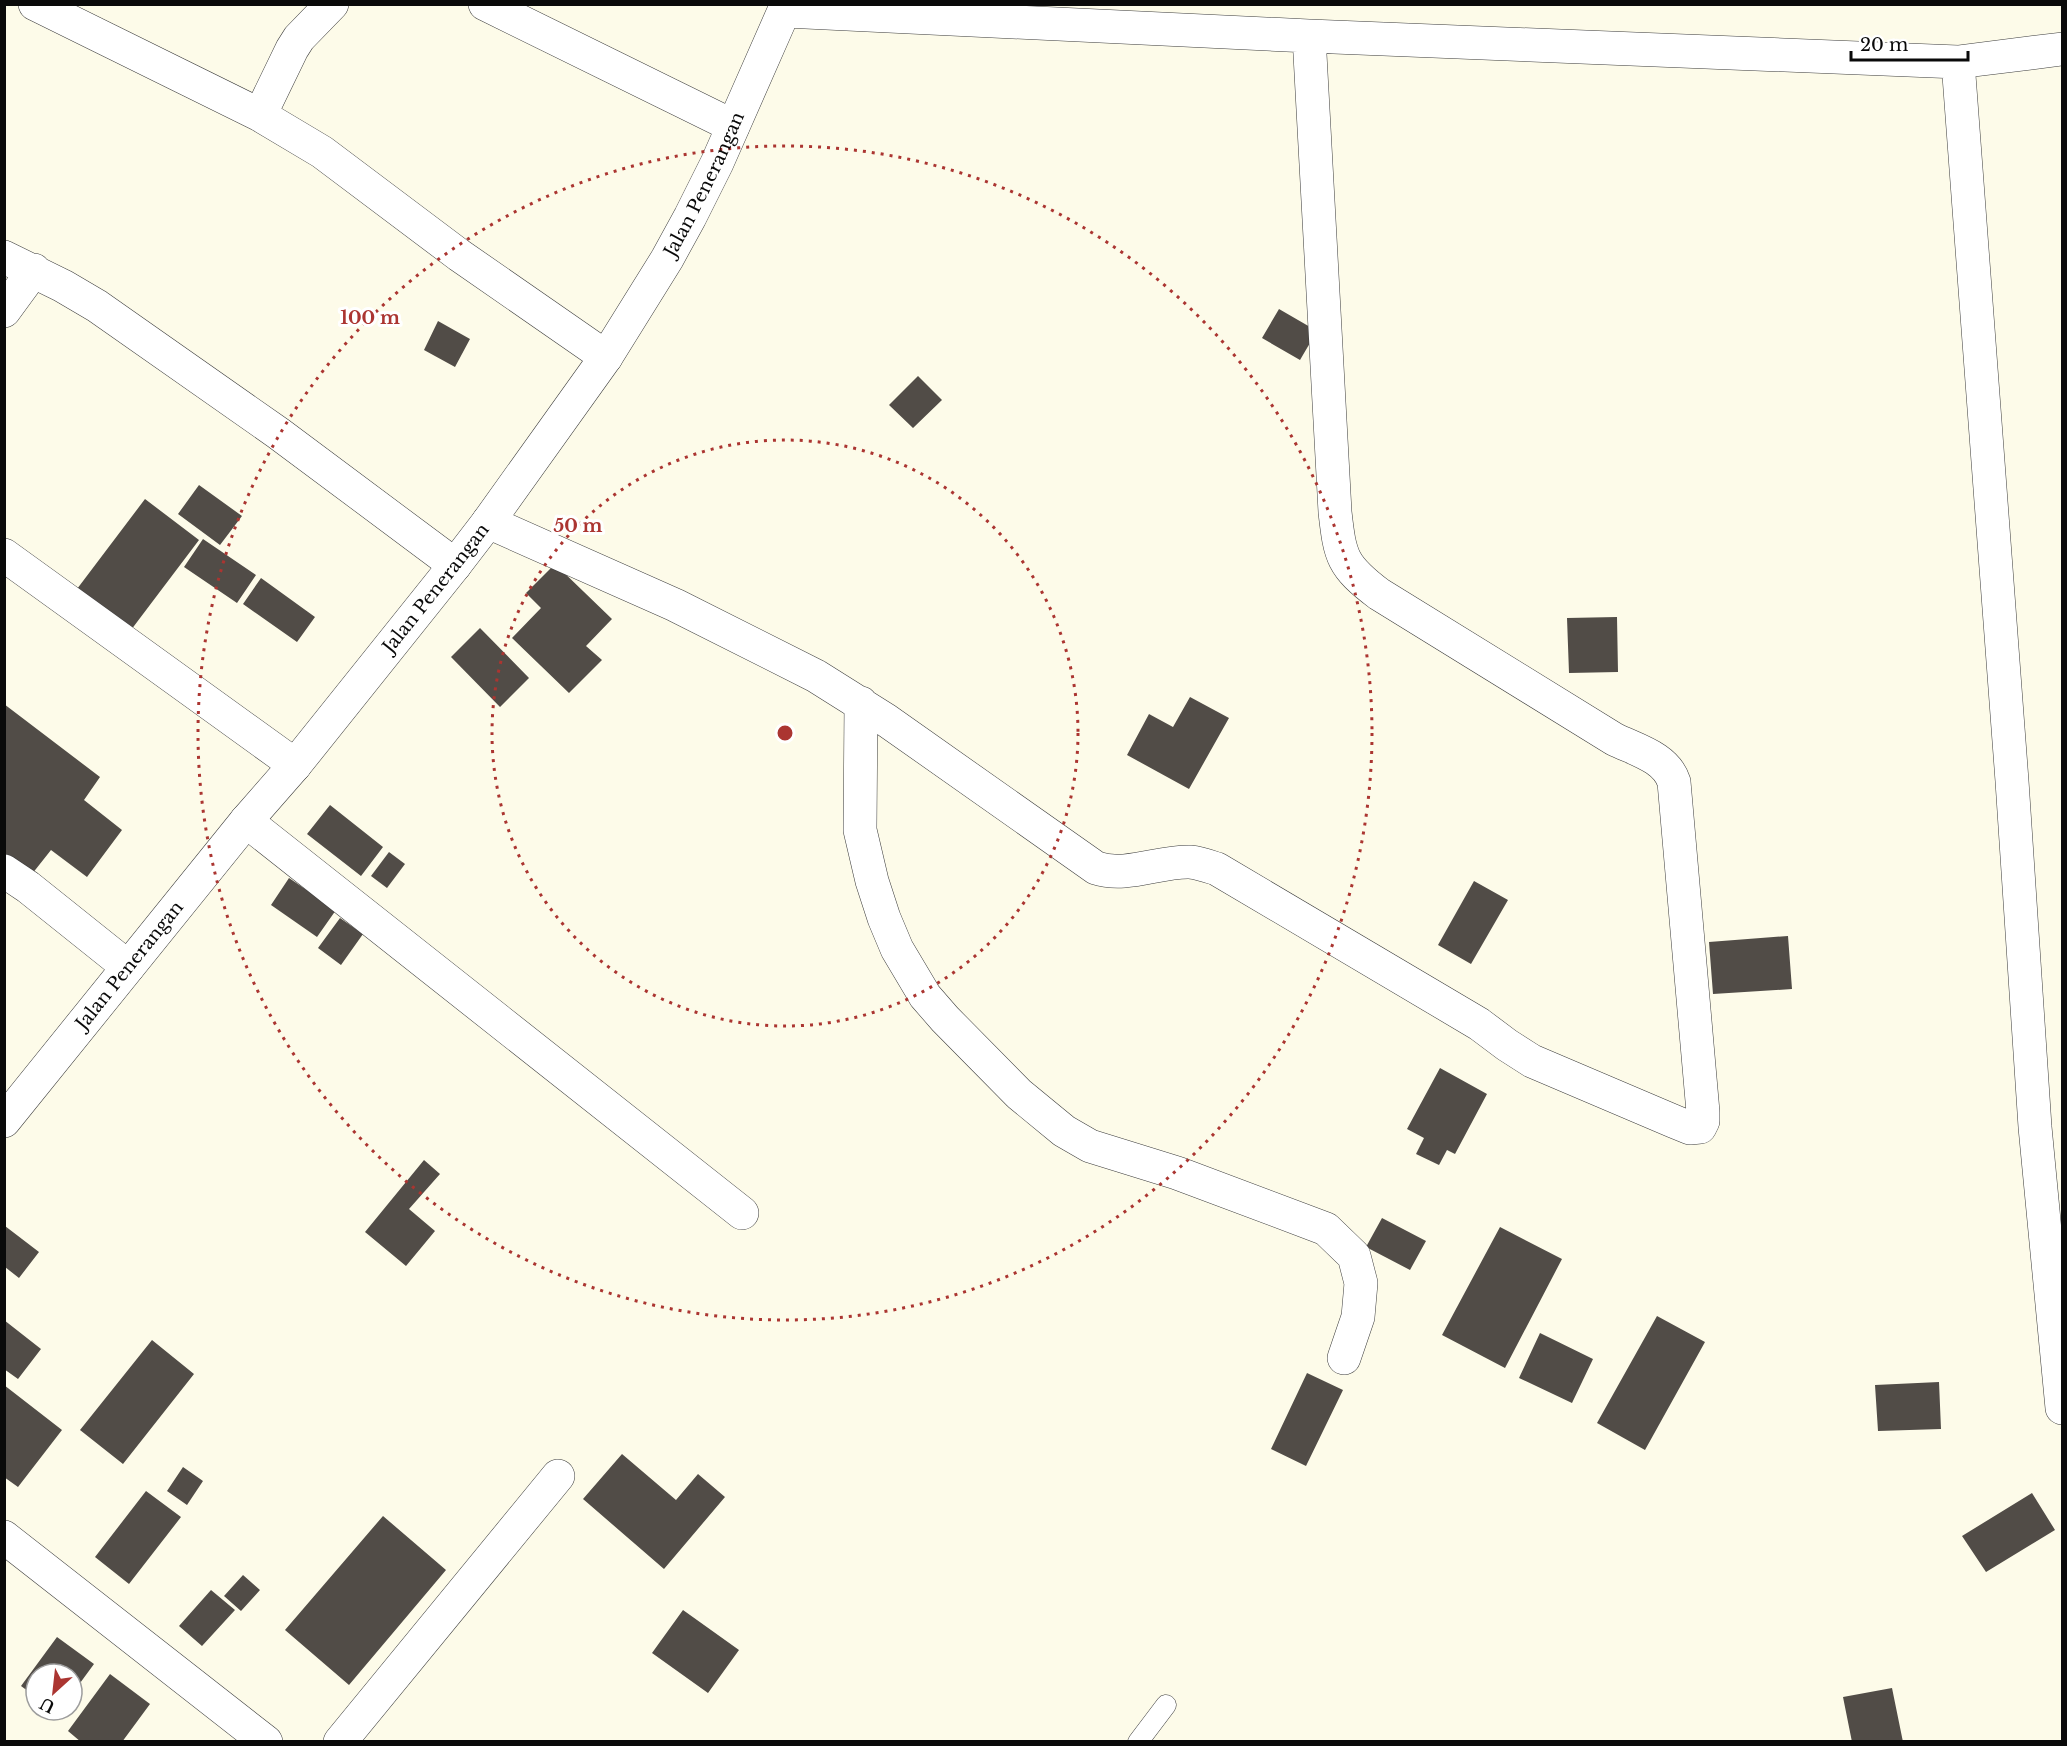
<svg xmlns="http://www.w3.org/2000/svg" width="2067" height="1746" font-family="'Libre Baskerville',serif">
<rect width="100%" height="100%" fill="#fdfbe9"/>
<path fill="#514c47" d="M1279 309 1317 331 1300 360 1262 338Z
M438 321 470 339 455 367 424 350Z
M918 376 942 400 913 428 889 405Z
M199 485 242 516 220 545 178 514Z
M145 499 199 540 131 630 77 589Z
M203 539 256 575 237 603 184 567Z
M555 564 612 619 586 646 602 660 569 693 512 638 541 608 526 593Z
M261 578 315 617 297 642 243 604Z
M1617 617 1618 672 1569 673 1567 618Z
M480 628 529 678 500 707 451 657Z
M1190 697 1229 718 1189 789 1127 755 1149 714 1173 727Z
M4 704 100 777 84 800 122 830 87 877 51 850 32 874 4 853Z
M330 805 383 847 361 876 307 834Z
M389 852 405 864 387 888 371 876Z
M289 878 336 910 317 937 271 905Z
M1474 881 1508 900 1471 964 1438 945Z
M340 918 363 934 341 965 318 948Z
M1788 936 1792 989 1713 994 1709 942Z
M1440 1068 1487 1094 1455 1154 1447 1150 1439 1165 1416 1154 1424 1138 1407 1129Z
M424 1160 440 1174 409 1209 435 1231 406 1266 365 1232Z
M1382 1218 1426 1241 1410 1270 1366 1247Z
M5 1226 39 1252 19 1278 5 1267Z
M1500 1227 1562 1259 1505 1368 1442 1335Z
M1657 1316 1705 1342 1645 1450 1597 1423Z
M4 1320 41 1349 18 1379 4 1369Z
M1540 1333 1593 1359 1572 1403 1519 1378Z
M152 1340 194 1374 123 1464 80 1430Z
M1307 1373 1343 1390 1306 1466 1271 1449Z
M1939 1382 1941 1429 1878 1431 1875 1385Z
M4 1385 62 1430 18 1487 4 1477Z
M622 1454 676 1500 698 1474 725 1497 664 1569 583 1499Z
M183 1467 203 1481 187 1505 167 1491Z
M146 1491 181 1517 129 1584 95 1557Z
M2032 1493 2055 1530 1986 1572 1962 1536Z
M383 1516 446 1570 349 1685 285 1630Z
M243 1575 260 1590 241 1611 224 1596Z
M211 1590 235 1610 202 1646 179 1626Z
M683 1610 739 1650 708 1693 652 1653Z
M57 1637 94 1664 72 1694V1674H36V1697L21 1686Z
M110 1674 150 1704 122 1742H81L68 1731Z
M1892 1688 1903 1742H1852L1843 1697Z"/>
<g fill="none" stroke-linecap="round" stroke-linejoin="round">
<g stroke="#3d3d3d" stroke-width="21">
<path id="service" d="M1138 1742 1166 1705"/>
</g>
<g stroke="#3d3d3d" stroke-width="34">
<path id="minor" d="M35 4 260 115 322 152 459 255 606 357
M485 4 733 126
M785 11 1309 36 1958 62 2062 49
M1958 62 2012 781 2035 1127 2062 1408
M260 115 292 49 299 38 332 4
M4 257 63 286 97 306 278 433 455 565
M4 311 34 270
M488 522 675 605 816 676 886 720 1096 868C1127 878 1159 861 1190 862 1200 863 1208 866 1217 869L1479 1024 1507 1045 1532 1061 1673 1121 1690 1128 1700 1127 1703 1121V1112L1674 782C1666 757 1636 750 1614 739L1379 594C1342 566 1340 557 1335 512L1309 36
M4 555 295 765
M861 703 860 830 872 881 884 918 897 949 925 996 945 1019 1019 1094 1064 1131 1090 1146 1177 1173 1326 1229 1354 1256 1361 1283 1358 1317 1344 1358
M246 821 742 1213
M4 871 28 887 128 967
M4 1537 266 1742
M340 1742 558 1476"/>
</g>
<g stroke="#3d3d3d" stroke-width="34">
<g id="tertiary">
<path id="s1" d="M4 1121 246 821 295 765 455 565 488 522 606 357 667 259 690 217 717 163 787 4"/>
</g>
</g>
<use href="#service" stroke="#fff" stroke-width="20"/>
<use href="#minor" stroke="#fff" stroke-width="33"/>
<use href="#tertiary" stroke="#fff" stroke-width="33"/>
</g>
<g fill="none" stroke="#ab3531" stroke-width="3" stroke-dasharray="3 6">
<circle cx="785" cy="733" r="293"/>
<circle cx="785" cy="733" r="587"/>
</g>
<g text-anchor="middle" stroke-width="6" stroke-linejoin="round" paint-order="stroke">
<g font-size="18" fill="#0a0a0a" stroke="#fff">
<text dy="6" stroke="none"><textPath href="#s1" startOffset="1172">Jalan Penerangan</textPath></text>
<text dy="6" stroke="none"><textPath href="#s1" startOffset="686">Jalan Penerangan</textPath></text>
<text dy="6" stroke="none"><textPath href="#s1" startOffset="200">Jalan Penerangan</textPath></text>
</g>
</g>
<circle cx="785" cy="733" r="9" fill="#ab3531" stroke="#fff" stroke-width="3"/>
<g font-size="18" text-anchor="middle" font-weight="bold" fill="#ab3531" stroke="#fff" stroke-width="6" stroke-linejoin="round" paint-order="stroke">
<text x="370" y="324">100 m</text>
<text x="578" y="532">50 m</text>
</g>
<rect width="2067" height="1746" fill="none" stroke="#0a0a0a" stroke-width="12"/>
<g transform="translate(54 1692) rotate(207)"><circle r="28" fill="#ffffff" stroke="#9d9d9d" stroke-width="1.5"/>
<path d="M0-4.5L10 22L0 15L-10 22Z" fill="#ab3531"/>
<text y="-9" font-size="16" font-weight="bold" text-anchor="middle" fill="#0a0a0a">U</text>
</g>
<path d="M1851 51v9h117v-9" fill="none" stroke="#0a0a0a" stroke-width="3"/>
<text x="1860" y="51" font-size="18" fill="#0a0a0a" stroke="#ffffff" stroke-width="4.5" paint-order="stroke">20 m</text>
</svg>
